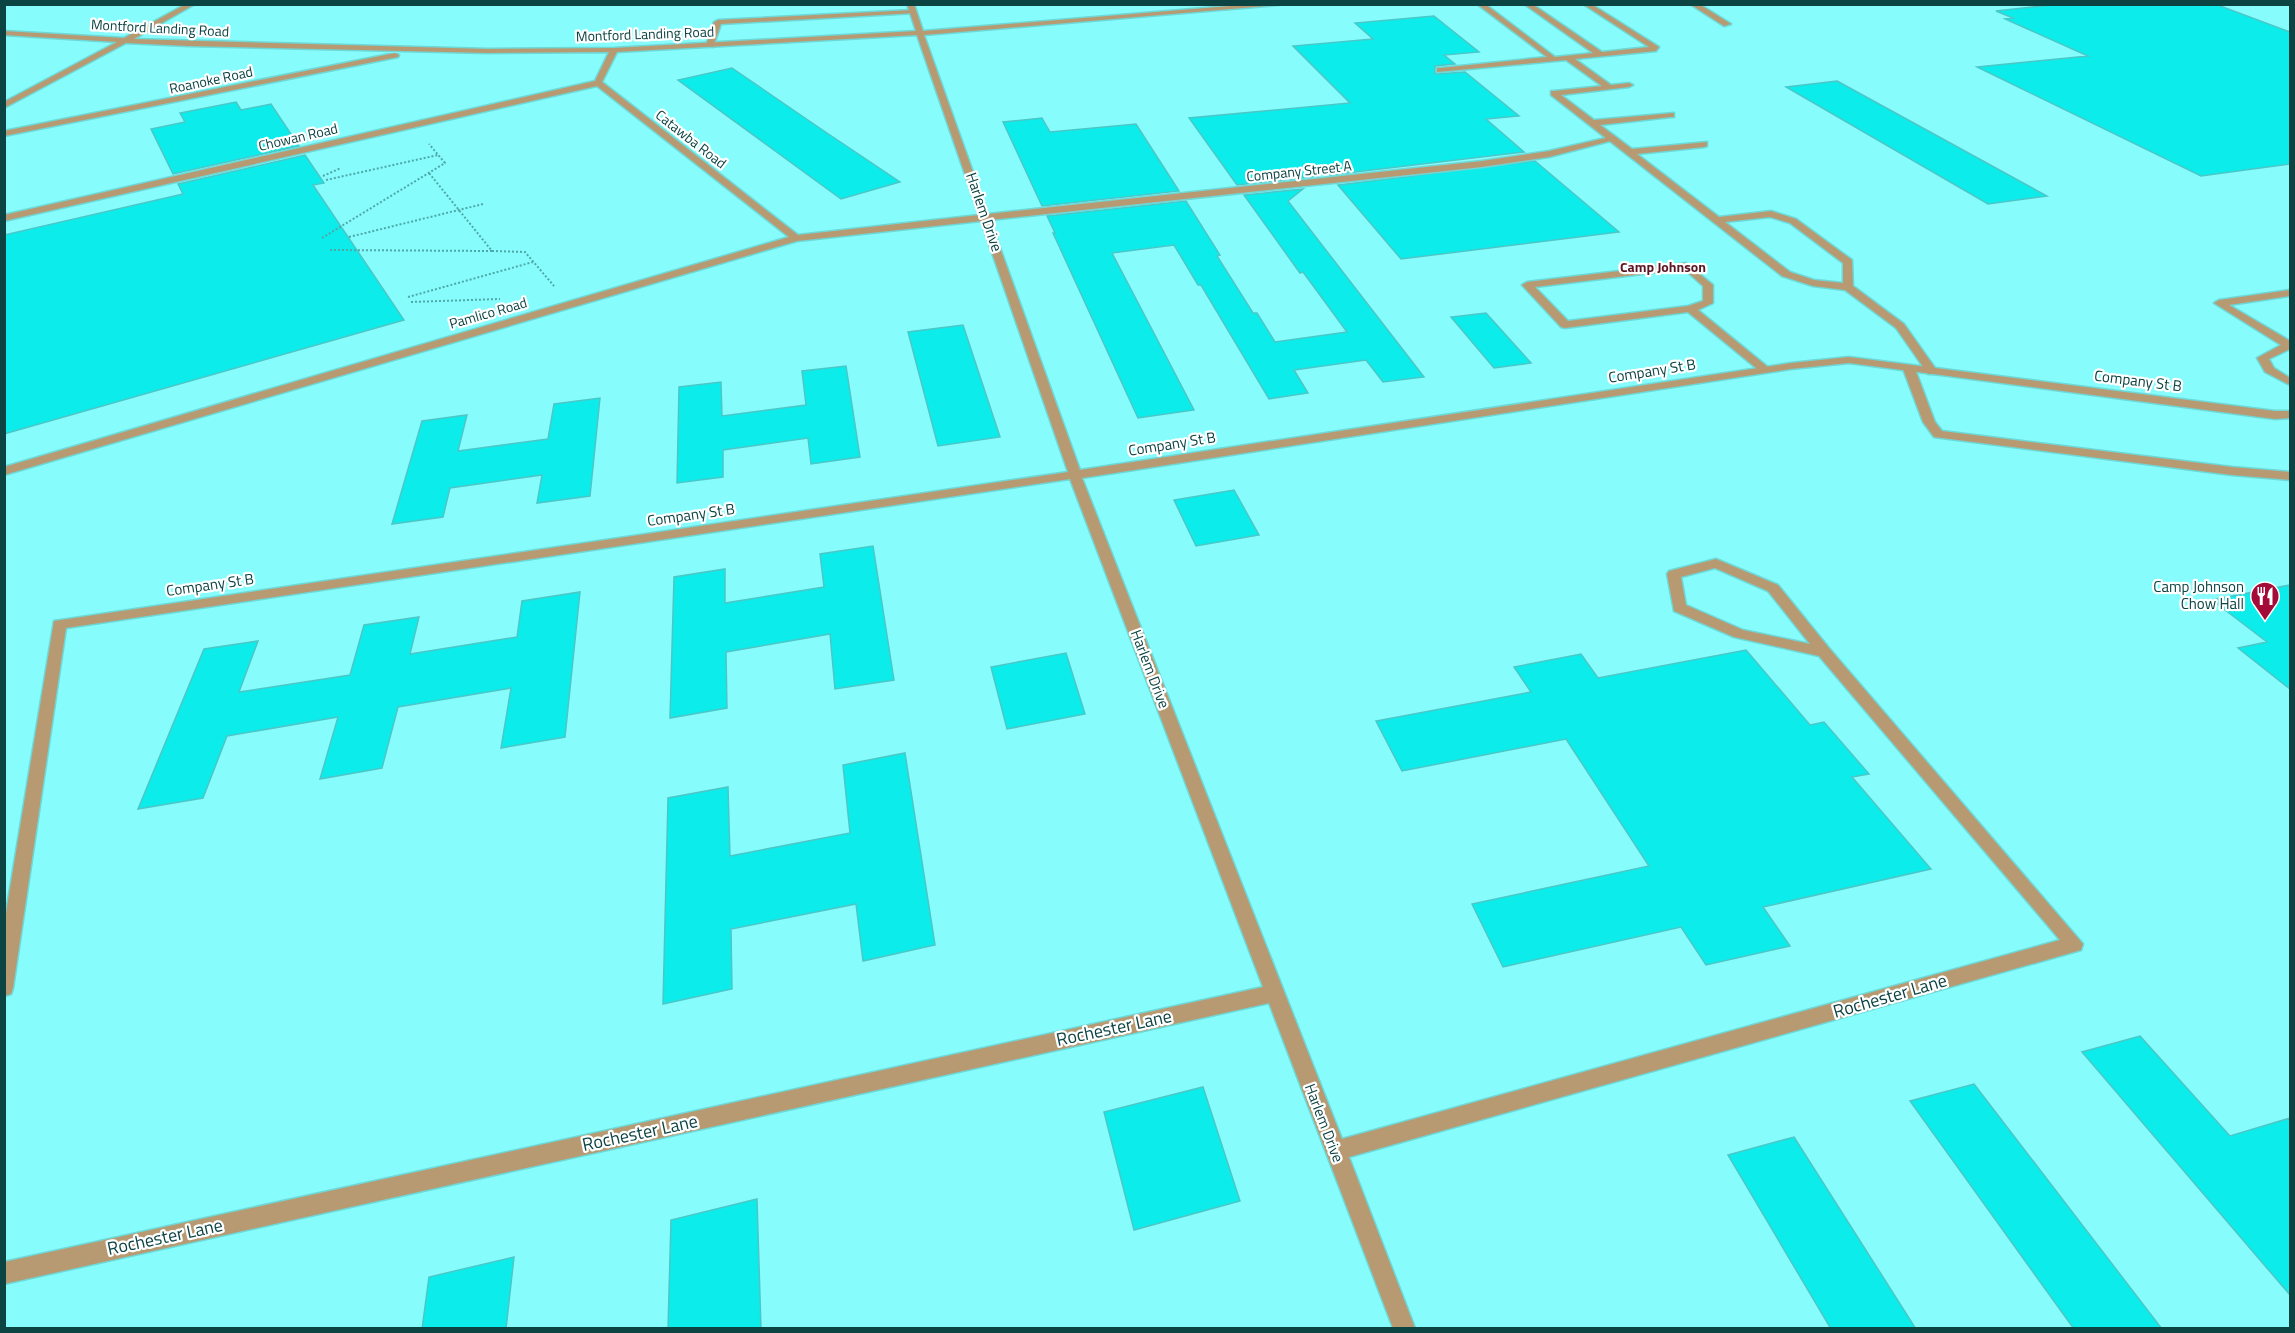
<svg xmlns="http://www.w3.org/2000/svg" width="2295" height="1333" font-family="'Titillium Web',sans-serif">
<rect width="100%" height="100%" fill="#86fdfc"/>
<path fill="#0ceceb" stroke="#4bc7c7" stroke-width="1.5" d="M2060 4H2215L2290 32V164L2201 176 1977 67 2088 56 2005 19 2013 18 1996 11Z
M1434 16 1479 52 1444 55 1455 64 1435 66V74L1465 72 1519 116 1486 119 1524 152 1330 175 1326 170 1318 176 1237 185 1189 118 1350 103 1293 46 1373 39 1355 23Z
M732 68 824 131 900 182 841 199 678 80Z
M1837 81 2047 196 1988 204 1786 87Z
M236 102 241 110 271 104 299 146 173 174 151 129 185 122 180 113Z
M1042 118 1050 132 1136 124 1179 191 1042 206 1003 122Z
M305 155 324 183 313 185 404 320 4 434V235L183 194 178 184Z
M1535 161 1619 232 1401 259 1338 185Z
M1303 189 1288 201 1424 377 1383 382 1366 360 1294 370 1308 393 1269 399 1201 285H1198L1174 245 1112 253 1194 410 1138 418 1053 233H1055L1047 216 1186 201 1220 255 1217 256 1253 313H1257L1275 342 1347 332 1303 272 1300 273 1244 195Z
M1486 313 1531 363 1494 368 1451 317Z
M963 325 1000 437 938 446 908 332Z
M846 366 860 457 811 464 808 438 723 450V477L677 483 679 387 721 382 722 416 806 405 802 371Z
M600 398 590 496 537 503 542 475 450 488 443 517 392 524 422 421 467 415 458 451 548 439 554 404Z
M1234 490 1259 535 1196 546 1174 500Z
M873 546 894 680 835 689 830 634 726 652 727 708 670 718 674 577 725 569V603L824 587 820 554Z
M2290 585V689L2238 648 2267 642 2212 600Z
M580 592 565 737 501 748 511 688 398 707 382 768 320 779 338 717 227 736 203 798 138 809 204 649 258 641 239 692 350 675 364 625 419 617 410 654 517 637 522 601Z
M1746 650 1810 725 1824 722 1869 774 1852 777 1931 869 1763 907 1790 946 1706 965 1681 927 1503 967 1472 904 1649 866 1566 739 1402 771 1376 721 1531 692 1514 667 1581 654 1598 678Z
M1066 653 1085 714 1007 729 991 667Z
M905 753 935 945 863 961 856 904 731 929 732 989 663 1004 668 798 728 787 730 856 850 833 843 765Z
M2140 1036 2230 1136 2290 1118V1295L2082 1052Z
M1974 1084 2162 1329H2074L1910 1101Z
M1203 1087 1240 1201 1134 1230 1104 1112Z
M1794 1137 1916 1329H1831L1728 1155Z
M757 1199 761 1329H668L671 1220Z
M514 1257 506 1329H422L429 1277Z"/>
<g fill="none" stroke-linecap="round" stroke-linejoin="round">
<g stroke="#6ed8d7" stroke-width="3">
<path id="service" d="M1477 4H1485L1555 57 1593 53 1524 4H1532L1602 52 1649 47 1583 4H1591L1659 47 1656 51 1575 59 1611 85 1629 83 1633 85 1629 87 1561 95 1594 120 1674 113V117H1671L1600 125 1632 149 1707 142V146L1704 147 1637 154 1719 217 1771 211 1796 219 1852 260 1853 286 1904 324 1938 372 1936 374H1928L1896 328 1845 290 1813 286 1782 276 1551 95V91H1554L1602 86 1566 60 1437 72V68H1440L1547 57ZM1770 217 1790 223 1843 263V283L1814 280 1790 272 1725 222Z
M1690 4H1699L1731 24 1724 26Z
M913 10 915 13 721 24 713 47 706 45 714 22 718 20Z
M1686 263 1713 285V303L1698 310 1769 368V372H1761L1688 312 1565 328 1561 327 1522 285 1527 282ZM1684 269 1703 286V301L1688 306 1568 321 1535 287Z
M2290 290V296L2229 305 2290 341V349L2269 359 2274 368 2290 378V385L2265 372 2257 358 2281 345 2214 303 2219 300Z
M1909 366 1915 369 1935 422 1942 431 2232 467 2290 472V480L2232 475 1934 437 1923 422 1903 369Z"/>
</g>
<g stroke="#6ed8d7" stroke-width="3">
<path id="minor" d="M186 4H195L134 39 488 49 614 48 916 31 907 4H914L923 31 1254 4H1289L924 35 988 214 1482 161 1549 151 1614 136 1618 139 1549 157 1482 167 990 220 1080 470 1791 363 1849 357 2275 411H2290V418L2275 419 1849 363 1791 369 1082 478 1342 1139 2060 940 1819 656 1734 637 1674 611 1667 574 1669 571 1716 559 1778 585 1829 648 2083 944 2081 950 2074 952 1349 1157 1415 1328H1393L1269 1003 4 1284V1262L1263 987 1070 479 66 628 13 988 11 994 4 996V925L54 621 1068 472 981 221 797 241 4 475V467L789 237 597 86 4 221V215L595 81 609 52 488 53 188 46 126 43 4 108V102L117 42 4 35V31L124 38ZM917 35 979 215 798 235 602 82 617 52ZM1715 568 1768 591 1810 644 1743 630 1686 605 1681 577Z
M395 53 399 55 398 57 4 136V131Z"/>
</g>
<path stroke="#4ea8a8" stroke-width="2" stroke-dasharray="2 2" stroke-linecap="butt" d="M323 176 341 168
M326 180 438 155
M349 237 483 204
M322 238 445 163 429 144
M330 250 492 251 429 173
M492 251 525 252 554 286
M408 297 533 262
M411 302 500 299"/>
<use href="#service" fill="#b89a72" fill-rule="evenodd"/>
<use href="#minor" fill="#b89a72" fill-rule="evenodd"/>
</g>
<defs>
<g id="restaurant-pin" transform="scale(1.5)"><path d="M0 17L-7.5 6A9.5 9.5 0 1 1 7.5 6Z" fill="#a50b38" stroke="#fff"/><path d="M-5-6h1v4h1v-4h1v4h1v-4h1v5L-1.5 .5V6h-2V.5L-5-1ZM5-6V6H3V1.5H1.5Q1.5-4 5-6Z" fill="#fff"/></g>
</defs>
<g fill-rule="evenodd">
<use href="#restaurant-pin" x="2265" y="596"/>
</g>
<g text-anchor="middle" stroke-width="4.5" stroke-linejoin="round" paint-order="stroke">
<g font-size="14" fill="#0c4343" stroke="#fff">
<text transform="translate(160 28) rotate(3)" y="5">Montford Landing Road</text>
<text transform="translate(645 34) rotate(-2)" y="5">Montford Landing Road</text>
<text transform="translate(211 80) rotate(-12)" y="5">Roanoke Road</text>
<text transform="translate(298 137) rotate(-13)" y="5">Chowan Road</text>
<text transform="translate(691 139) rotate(38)" y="5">Catawba Road</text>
<text transform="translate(1299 171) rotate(-6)" y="5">Company Street A</text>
<text transform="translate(488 313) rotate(-16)" y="5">Pamlico Road</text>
</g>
<g font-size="14" font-weight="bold" fill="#5b1623" stroke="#fff">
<text x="1663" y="272">Camp Johnson</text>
</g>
<g font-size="15" fill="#0c4343" stroke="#fff">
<text transform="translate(984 212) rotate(71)" y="5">Harlem Drive</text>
<text transform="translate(1652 371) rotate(-9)" y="5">Company St B</text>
<text transform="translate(2138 381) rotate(7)" y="5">Company St B</text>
<text transform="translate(1172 444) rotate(-9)" y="5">Company St B</text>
<text transform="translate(691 515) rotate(-8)" y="5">Company St B</text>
<text transform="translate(210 585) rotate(-8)" y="5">Company St B</text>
<text transform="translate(1150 669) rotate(69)" y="5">Harlem Drive</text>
<text transform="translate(1324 1123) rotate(69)" y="5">Harlem Drive</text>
</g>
<g font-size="15" fill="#0c4343" stroke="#fff" text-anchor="end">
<text x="2244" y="592">Camp Johnson<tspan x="2244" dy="17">Chow Hall</tspan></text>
</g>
<g font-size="18" fill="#0c4343" stroke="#fff">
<text transform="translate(1890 996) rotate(-16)" y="6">Rochester Lane</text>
<text transform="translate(1114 1028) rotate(-12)" y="6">Rochester Lane</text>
<text transform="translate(640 1133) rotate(-12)" y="6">Rochester Lane</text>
<text transform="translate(165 1237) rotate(-12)" y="6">Rochester Lane</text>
</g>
</g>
<rect width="2295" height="1333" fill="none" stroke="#0c4343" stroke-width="12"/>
</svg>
